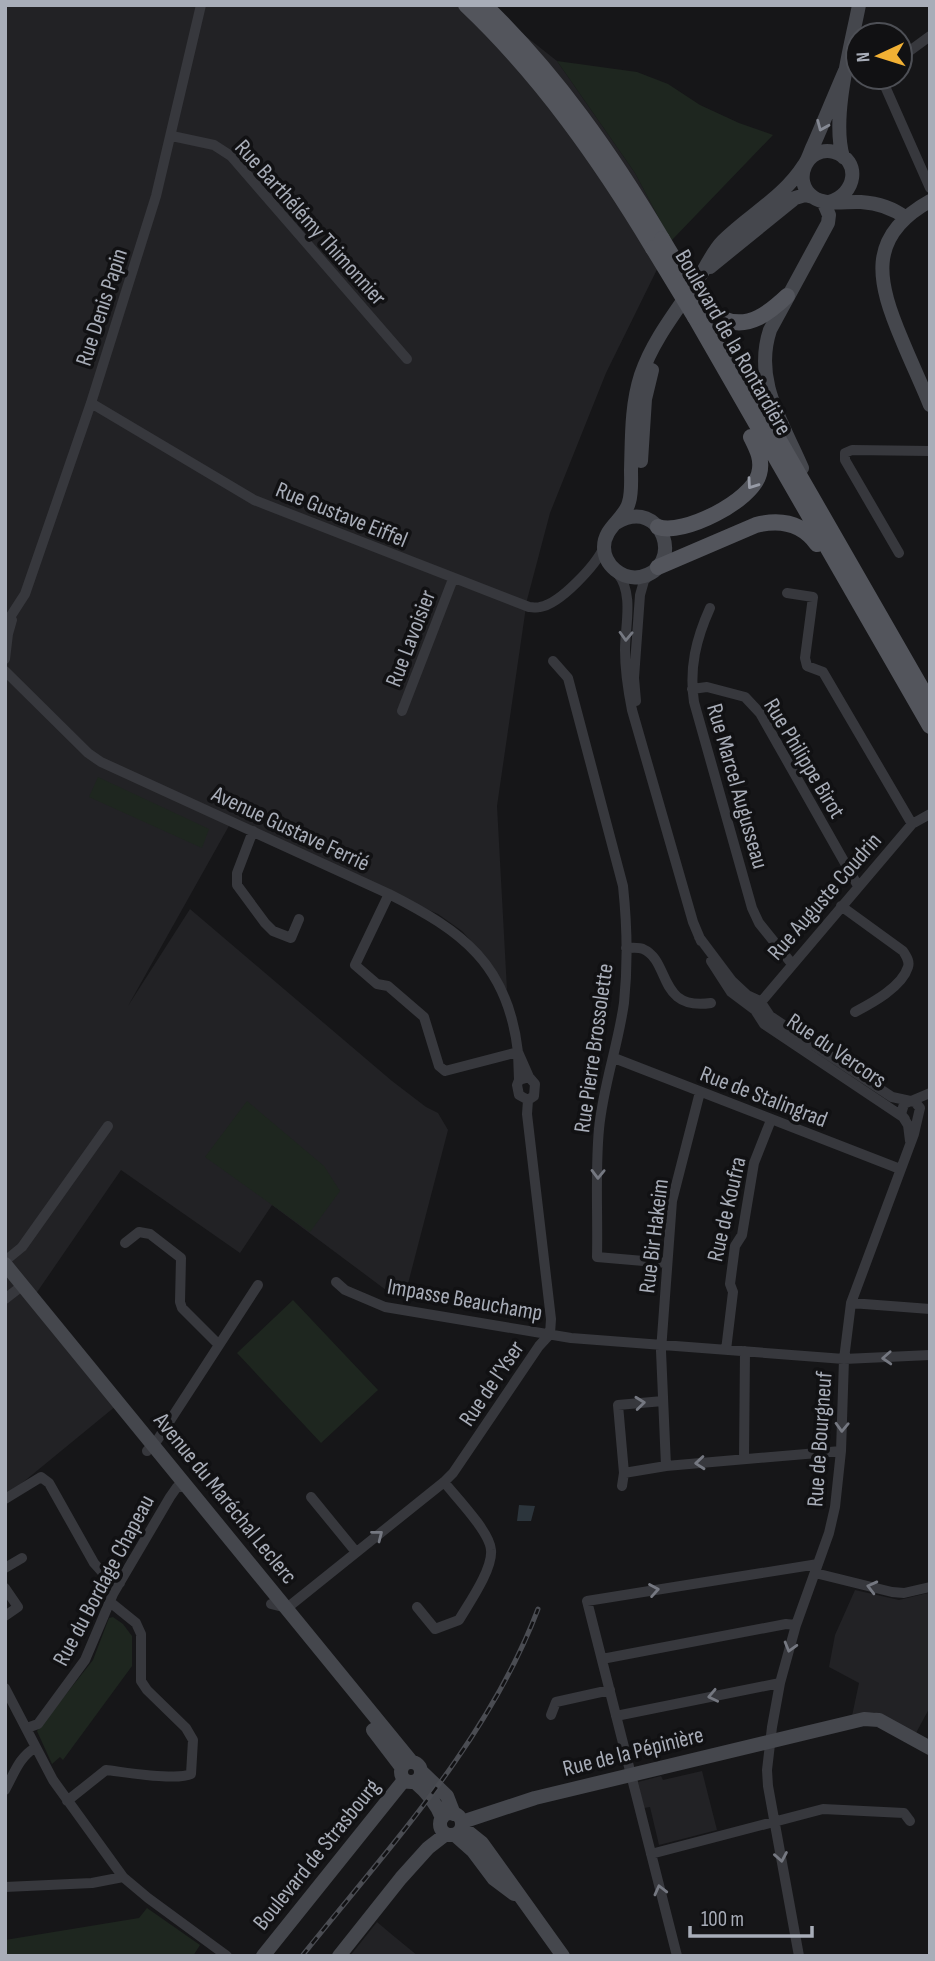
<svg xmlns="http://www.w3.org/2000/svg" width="935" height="1961" font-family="'Sofia Sans Condensed',sans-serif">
<rect width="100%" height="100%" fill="#161618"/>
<path fill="#222225" d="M5 5H486L557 61 635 173 671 241 606 373 550 513 527 600 497 806 507 990 482 953 462 931 438 914 230 824 128 1006 190 909 392 1081 426 1107 438 1113 448 1130 404 1299 394 1296 272 1205 240 1253 121 1170 33 1298 122 1401 5 1497Z
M855 1590 899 1600 928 1593 930 1602V1707L916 1733 874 1712 852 1716 859 1683 829 1667 835 1635Z
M702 1771 717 1830 659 1845 650 1807 644 1808 638 1782 661 1776 663 1780Z
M377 1922 390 1933 418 1956H350Z"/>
<path fill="#1e261f" d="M557 61 637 72 668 84 700 105 739 123 773 135 671 241 635 173Z
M98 777 209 829 202 848 89 797Z
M247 1101 324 1166 340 1191 310 1232 205 1157Z
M293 1300 378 1390 321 1443 237 1353Z
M113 1617 123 1624 132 1636V1666L63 1760 60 1757 52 1764 37 1731 93 1660 109 1618Z
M147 1908 200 1945 193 1956H5V1940L139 1918Z"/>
<path fill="#2c353c" d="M519 1505 535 1506 531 1521H517Z"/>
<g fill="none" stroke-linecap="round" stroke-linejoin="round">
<path stroke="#37383d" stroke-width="10" d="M900 58 930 36
M885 77 884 84 930 188
M172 136 214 145 231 156 407 359
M91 403 254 500 529 607C532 607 536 608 540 607 560 604 596 565 604 547
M899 553 845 460V453L852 450 930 451
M618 574C634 594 625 626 625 650 625 671 628 690 632 710L693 922 701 941
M787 593 813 597 805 658 807 666 823 672 912 824
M710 608C696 639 689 668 694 702L752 908 759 923 792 964
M5 625 25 594 91 403 156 196 201 5
M5 659 8 634 12 620
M553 661 568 678 623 886C627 924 628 965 624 1003 618 1046 603 1086 599 1129 595 1171 598 1214 597 1257L667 1263
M5 671 88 753 101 762 389 894C462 931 508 964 518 1052L445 1071 439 1066 424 1017 388 986 377 984 355 965 389 894
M692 689 707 687 745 697 760 713 858 886
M636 701 634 678 640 595 644 581 651 573
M402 711 453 579
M253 831 237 873V885L265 923 273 931 291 938 299 919
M841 906 903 951C906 956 910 961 908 967 902 987 872 1003 855 1012
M699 937 732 981 747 995 760 1001 770 1016 892 1097 915 1102 920 1108 914 1134 851 1303 844 1359 841 1451 835 1507 829 1533 796 1625 780 1683 772 1727 767 1770 768 1786 799 1956
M626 948C630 948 639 947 643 949 671 961 657 1011 711 1003
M711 961 731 992 755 1010
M761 1002 912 824 930 814
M755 1010 764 1024 903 1117 908 1125 910 1141
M614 1058 900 1169
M519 1080 518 1052 529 1077 535 1084 534 1096 528 1100 519 1095 517 1085 519 1080 529 1077
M528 1100 527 1114 551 1319 550 1334
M905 1119 901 1114 904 1104 930 1093
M125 1243 139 1232 150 1234 181 1258 180 1302 182 1308 218 1344
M5 1261 22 1247 108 1126
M336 1282 345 1290 385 1307 571 1338 844 1359 930 1355
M5 1299 23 1285
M851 1303 930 1309
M726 1350 733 1292 730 1284 735 1246 742 1235 754 1163 771 1120
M147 1451 158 1439 258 1285
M744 1459 745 1351
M666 1466 661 1351 672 1201 700 1092
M624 1473 666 1466 841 1451
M622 1486 624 1473 618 1405 663 1401
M311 1497 356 1552
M5 1499 41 1477 49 1483 94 1563 102 1572 120 1583
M5 1568 22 1558
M815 1573 892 1592 904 1593 930 1587
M5 1588 18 1607 5 1616
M271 1604 287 1608 444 1482 453 1473 539 1346 550 1334
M417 1607 435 1629 459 1620C469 1603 493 1569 491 1550 490 1532 456 1497 444 1482
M602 1659 786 1624 796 1625
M5 1688 53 1780 123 1877 148 1898 227 1956
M551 1715 556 1702 610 1690
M616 1716 780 1683
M27 1728 38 1724 85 1660 113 1594 170 1497 177 1487H188
M5 1790C14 1774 19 1757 35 1748
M67 1801 106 1770C124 1772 177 1781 191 1774L193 1740 186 1728 147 1690 141 1681V1634L136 1623 110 1602
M651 1854 823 1809 904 1813 910 1821
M5 1887 92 1883 123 1877
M677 1956 587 1601 818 1564"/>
<path stroke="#45474d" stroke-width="14" d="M843 157C831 117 851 47 859 5
M930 201C865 237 878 283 902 340 911 362 921 383 930 405
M829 202C856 195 862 160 834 152 807 145 791 181 813 197 825 206 846 201 861 202 877 203 893 208 906 218
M710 267 795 198 805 195 813 197
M641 461 645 399 652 370
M802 468C783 423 753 381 770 330L828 223 829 215 823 201
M616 523C663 495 686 568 640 577 622 580 604 565 604 547 604 527 625 519 629 502 632 492 631 480 631 470 632 438 631 406 641 375 653 339 679 308 700 276 708 264 713 251 723 241 750 214 783 198 804 165 808 160 810 152 813 146 825 119 836 91 848 64
M5 1264 411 1761
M373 1730 402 1768
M401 1772a10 10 0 1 1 20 0a10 10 0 1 1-20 0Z
M422 1772 447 1796 454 1814
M415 1782C427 1792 436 1802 442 1818
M440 1824a11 11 0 1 1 22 0a11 11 0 1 1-22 0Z
M462 1822 535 1798 864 1719 879 1720 930 1748
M462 1827 482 1843 563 1956
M455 1835 473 1851 494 1879 514 1894
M263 1956 404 1780
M339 1956 401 1878 428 1848 446 1834"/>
<path stroke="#53555c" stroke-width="16" d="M466 5C541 76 600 160 653 248
M484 5C555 73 612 155 662 239
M702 306 930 703
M704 307C711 310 717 316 723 319 749 330 770 312 787 296
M695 317 930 726
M658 527C683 536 752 501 759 474 763 460 757 449 751 437
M658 567 756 525C780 519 802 523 817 544"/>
<g stroke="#4a4c52" stroke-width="5">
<path id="rail" d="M302 1956C389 1847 488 1741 538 1609"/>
</g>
<use href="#rail" stroke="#111113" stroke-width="2.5" stroke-dasharray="8" stroke-linecap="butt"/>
<path stroke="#53555c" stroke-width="16" d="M662 239 702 306
M653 248 695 317"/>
</g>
<defs><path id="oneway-chevron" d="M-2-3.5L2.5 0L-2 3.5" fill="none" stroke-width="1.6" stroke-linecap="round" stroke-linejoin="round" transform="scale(1.75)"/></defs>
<use stroke="#858993" href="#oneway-chevron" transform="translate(822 126) rotate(113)"/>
<use stroke="#979ba6" href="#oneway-chevron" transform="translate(752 484) rotate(125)"/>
<g stroke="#757881">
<use href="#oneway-chevron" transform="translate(626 636) rotate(92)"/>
<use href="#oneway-chevron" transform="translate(598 1174) rotate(91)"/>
<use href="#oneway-chevron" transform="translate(887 1358) rotate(177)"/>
<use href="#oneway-chevron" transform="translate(640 1403) rotate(-6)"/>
<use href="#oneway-chevron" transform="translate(842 1427) rotate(92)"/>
<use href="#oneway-chevron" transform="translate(700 1463) rotate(175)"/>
<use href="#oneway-chevron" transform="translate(378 1535) rotate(-38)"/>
<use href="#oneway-chevron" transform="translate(872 1587) rotate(-166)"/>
<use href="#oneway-chevron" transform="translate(654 1590) rotate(-10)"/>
<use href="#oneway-chevron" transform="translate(790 1647) rotate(106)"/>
<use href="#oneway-chevron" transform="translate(713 1696) rotate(168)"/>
<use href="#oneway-chevron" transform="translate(781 1857) rotate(80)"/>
<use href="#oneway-chevron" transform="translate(660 1890) rotate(-104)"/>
</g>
<g text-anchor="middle" stroke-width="7" stroke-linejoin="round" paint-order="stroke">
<g font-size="23" fill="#a8adb8" stroke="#111113">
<text transform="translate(311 222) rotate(48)" y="8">Rue Barthélémy Thimonnier</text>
<text transform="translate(101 307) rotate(-72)" y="8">Rue Denis Papin</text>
<text transform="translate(734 342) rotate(60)" y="8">Boulevard de la Rontardière</text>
<text transform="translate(342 514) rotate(22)" y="8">Rue Gustave Eiffel</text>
<text transform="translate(410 638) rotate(-69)" y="8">Rue Lavoisier</text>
<text transform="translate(805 758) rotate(59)" y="8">Rue Philippe Birot</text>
<text transform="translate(738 786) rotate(74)" y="8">Rue Marcel Augusseau</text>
<text transform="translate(291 828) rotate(25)" y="8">Avenue Gustave Ferrié</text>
<text transform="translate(824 896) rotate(-49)" y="8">Rue Auguste Coudrin</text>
<text transform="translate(593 1048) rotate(-82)" y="8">Rue Pierre Brossolette</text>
<text transform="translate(837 1050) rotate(34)" y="8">Rue du Vercors</text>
<text transform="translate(764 1096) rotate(21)" y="8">Rue de Stalingrad</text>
<text transform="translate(726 1209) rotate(-77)" y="8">Rue de Koufra</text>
<text transform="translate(653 1236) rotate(-83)" y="8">Rue Bir Hakeim</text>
<text transform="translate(465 1299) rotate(10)" y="8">Impasse Beauchamp</text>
<text transform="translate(491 1383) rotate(-56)" y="8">Rue de l’Yser</text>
<text transform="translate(819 1439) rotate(-86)" y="8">Rue de Bourgneuf</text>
<text transform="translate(226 1498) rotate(51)" y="8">Avenue du Maréchal Leclerc</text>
<text transform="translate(103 1580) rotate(-62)" y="8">Rue du Bordage Chapeau</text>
<text transform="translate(633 1751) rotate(-14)" y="8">Rue de la Pépinière</text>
<text transform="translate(316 1854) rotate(-51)" y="8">Boulevard de Strasbourg</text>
</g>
</g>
<rect width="935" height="1961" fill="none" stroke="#a8adb8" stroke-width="14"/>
<g transform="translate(879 56) rotate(266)"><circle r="33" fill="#111113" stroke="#4d4f55" stroke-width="2"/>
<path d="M0-5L12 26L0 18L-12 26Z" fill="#f2b134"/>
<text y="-10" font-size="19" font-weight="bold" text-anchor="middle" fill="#a8adb8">N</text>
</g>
<path d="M690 1926v10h122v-10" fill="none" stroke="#a8adb8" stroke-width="3.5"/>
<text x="701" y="1926" font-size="21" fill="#a8adb8" stroke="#111113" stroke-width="5" paint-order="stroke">100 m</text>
</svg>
